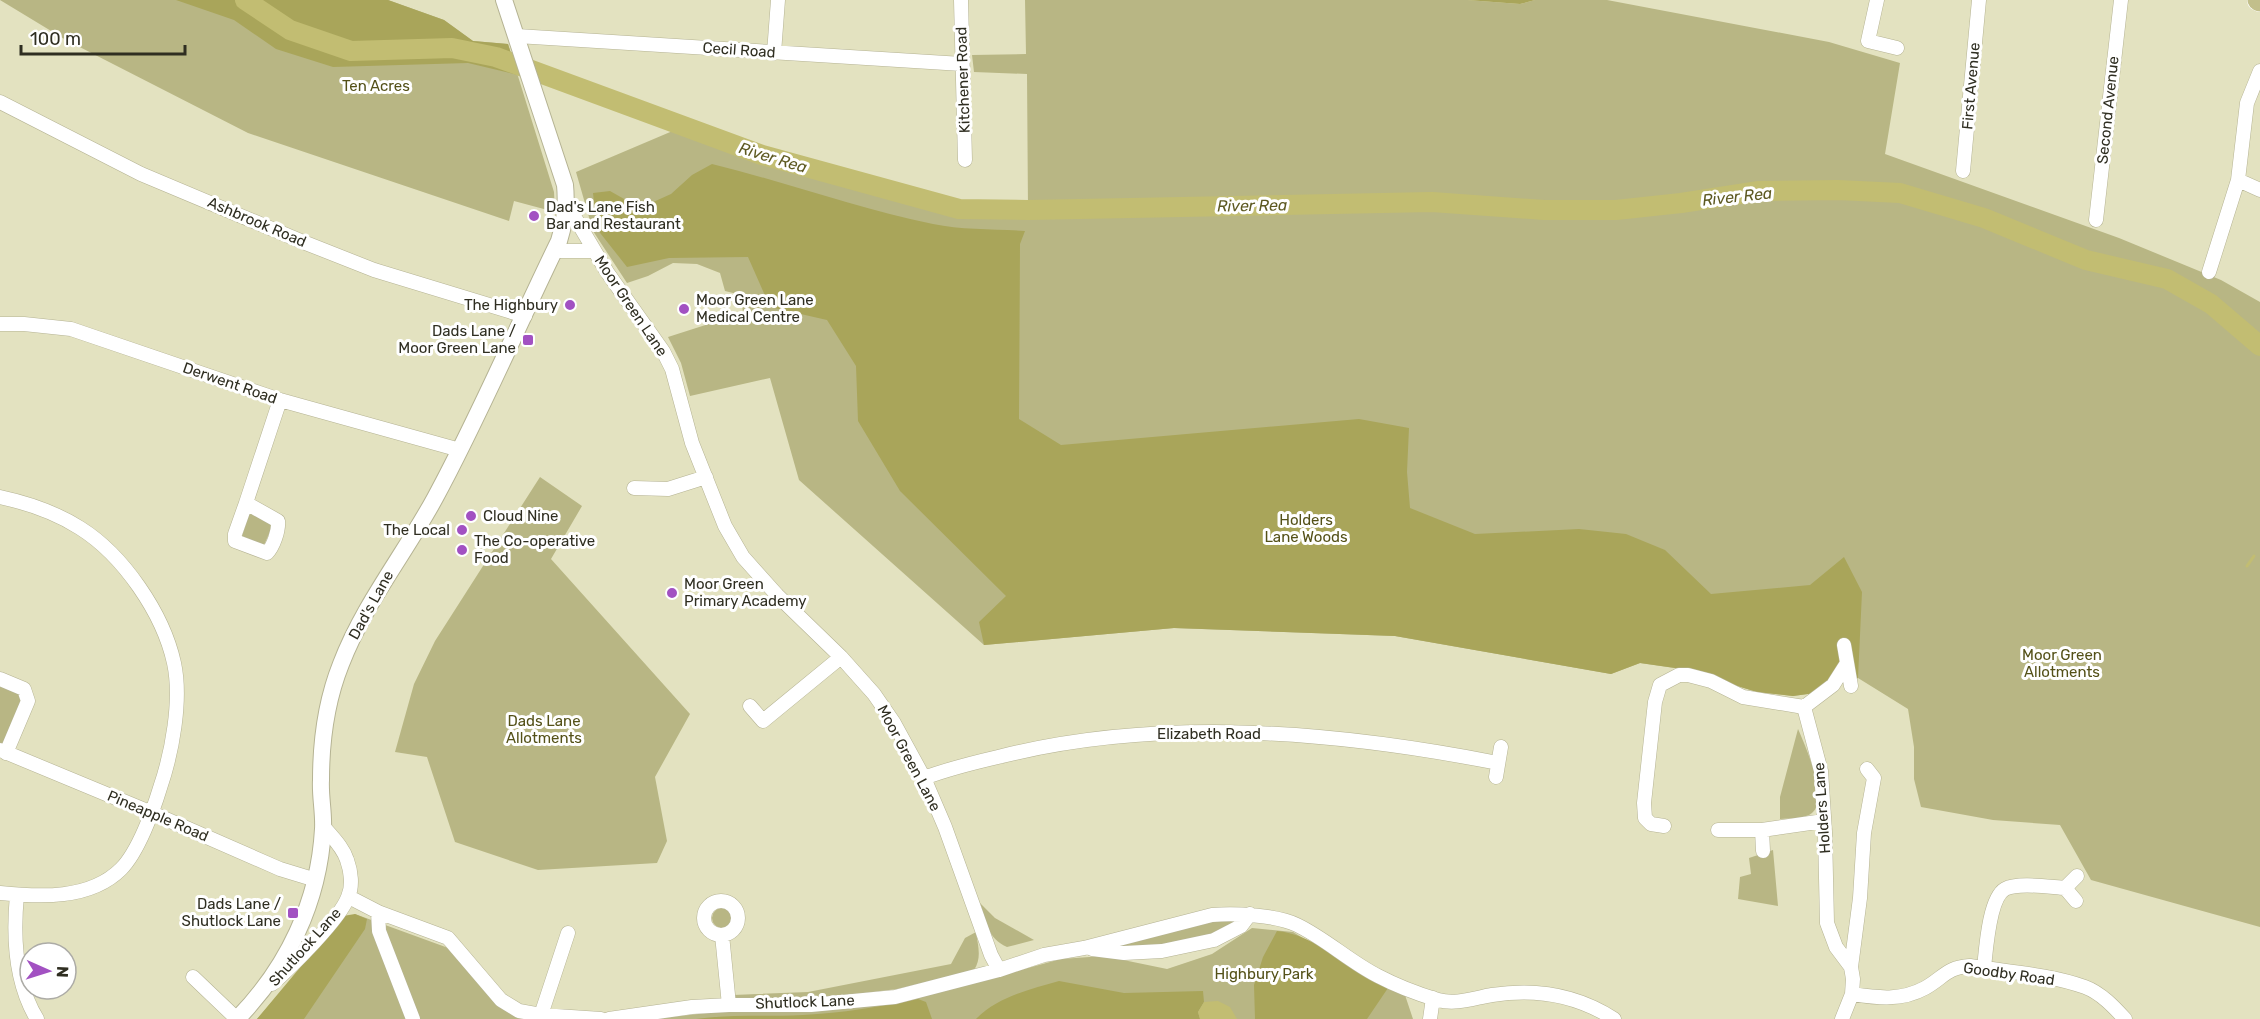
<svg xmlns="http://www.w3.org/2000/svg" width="2260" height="1019" font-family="Rubik,sans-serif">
<rect width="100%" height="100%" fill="#e3e2c0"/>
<path fill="#b8b684" d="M0 0H388L444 20 473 41 508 44 554 192 555 212 514 201 509 221 248 133 66 40Z
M1025 0H1467L1520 4 1535 0H1607L1829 42 1900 63 1885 154 2119 238 2221 280 2260 302V927L2091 880 2060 825 1993 820 1921 807 1914 779V747L1908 709 1858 678 1815 693 1793 696 1757 692 1682 669 1640 663 1611 674 1395 636 1174 628 984 645 799 480 770 378 690 396 681 363 668 337 743 313 741 295 725 291 720 273 697 264 673 263 648 276 627 283 593 231 576 172 682 127 762 155 959 209 1028 210 1027 74 974 72 972 55 1026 54Z
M540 477 582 506 551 559 690 714 655 777 667 841 657 863 538 870 455 842 427 757 395 752 414 684 435 641Z
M252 513 269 521 272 527 264 545 242 536 249 515Z
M0 681 22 690 25 702 5 749 0 747Z
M1798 729C1805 745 1829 799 1812 813 1805 819 1789 818 1780 819V797Z
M1773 850 1778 906 1738 899 1740 877 1751 874 1749 858Z
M980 903 995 918 1034 940 1007 947C987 938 987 922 980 903Z
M712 918a10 10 0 1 1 20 0a10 10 0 1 1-20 0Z
M355 914 451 949 473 978 503 1007 530 1019H257L299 971 329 931Z
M1211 918 1240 919 1214 934 1162 948 1095 947Z
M1252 928 1293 932 1372 981 1405 995 1413 1019H654L973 983 1061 959 1104 956 1167 969 1212 954Z
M976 932C978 946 982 958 974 970L897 989 814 999 732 1000 733 995 808 992 951 964 965 938Z"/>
<path fill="#a9a55a" d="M176 0H388L444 20 473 41 508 44 518 75 468 63 333 67 276 49 234 20Z
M1467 0H1535L1520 4Z
M712 164C786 182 858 209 933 224 962 230 995 229 1025 231L1020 244 1019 419 1061 445 1359 419 1409 428 1407 472 1410 508 1475 534 1579 529 1626 534 1665 550 1711 594 1810 585 1844 557 1862 592 1858 678 1815 693 1793 696 1757 692 1682 669 1640 663 1611 674 1395 636 1174 628 984 645 979 622 1006 596 900 491 858 421 856 366 827 320 770 307 748 257 669 258 627 267 597 229 593 193 610 191 640 208 671 194 692 175Z
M355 914 367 919 365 929 304 1019H257L343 916Z
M1277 931C1316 934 1352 972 1388 988L1367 1019H1255L1254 985 1263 957Z
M1059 981 1124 993 1203 991 1204 1002 1198 1012 1200 1019H976C997 997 1031 989 1059 981Z
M918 999 926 1002 932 1019H696C732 1014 767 1017 803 1015 842 1013 879 1007 918 999Z"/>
<path fill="#c2bd72" d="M1218 1001 1230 1007 1237 1019H1200L1198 1012 1204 1002Z"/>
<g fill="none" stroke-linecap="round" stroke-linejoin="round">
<path stroke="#c2bd72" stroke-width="3" d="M2247 566 2254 556"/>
<path stroke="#c2bd72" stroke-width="20" d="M245 0 290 30 351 51 452 48 496 57 762 155 959 209 1028 210 1432 202 1544 210H1616L1681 203 1759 191 1838 190 1900 193 1984 218 2086 260 2167 279 2211 304 2260 346"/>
<g stroke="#b5b393" stroke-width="15">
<path id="minor" d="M961 0 965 160
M1877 0 1868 41 1897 48
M517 36 962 64
M774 53 778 0
M0 102 141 174 303 242 374 270 525 316
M1963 171 1979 0
M2238 180 2260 190
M567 204 607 272 663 351 672 369 692 443 725 526 743 557 777 595 841 657 874 694 894 723 924 778 945 827 991 955 999 970
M2096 220 2121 0
M555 251H594
M2209 272 2238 180 2247 103 2260 71
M0 324H24L71 329 280 400 460 450
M634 488 668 489 706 477
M0 497C28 503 55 512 80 528 123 555 163 613 174 663 182 700 172 753 160 788 153 811 138 852 121 869 90 900 39 897 0 893
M246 503 235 534V541L267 553C273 547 279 531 278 521L246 503 280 400
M1844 645 1851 686
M0 679 24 689 28 701 6 753
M750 706 763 721 841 657
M0 750 152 813 280 869 316 880
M1496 777 1501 747
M924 778C948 769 972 763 998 757 1161 716 1334 731 1498 763
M1664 826 1651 824 1645 818 1644 803 1655 702 1660 685 1679 675H1688L1711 681 1743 697 1804 707
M1718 830H1762L1824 821
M1762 830 1763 851
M17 895C13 936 15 983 37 1019
M349 897 378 912 448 938 501 1000 519 1011 541 1015 601 1019
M2076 901 2065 888 2077 876
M704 918a17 17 0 1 1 34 0a17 17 0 1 1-34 0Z
M378 912 379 931 413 1019
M722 935 729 1005
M1092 949 1124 953 1162 951 1214 940 1241 926 1250 914
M1851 967 1860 898 1864 833 1874 778 1867 769
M1984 968C1986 950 1989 898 2005 889 2018 882 2049 887 2065 888
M193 977 237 1019
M272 984C291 967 340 919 348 897 353 886 351 871 347 860 343 847 332 837 323 826
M1852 994C1878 998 1901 1001 1925 988 1943 978 1947 967 1970 966 2007 972 2049 974 2085 987 2101 993 2114 1007 2125 1019
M541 1015 568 933
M609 1019 692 1007 729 1005H811L895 997 999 970 1044 955 1084 948 1212 915C1235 913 1276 915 1297 925 1326 939 1350 962 1378 976 1397 986 1418 994 1438 1000 1456 1005 1474 998 1492 995 1536 988 1577 995 1614 1019
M1430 1019 1433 998
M1842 1019 1852 994 1853 979 1851 967 1836 947 1827 923 1825 832 1821 771 1804 707 1833 685 1847 663"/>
</g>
<g stroke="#b5b393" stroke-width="18">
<path id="tertiary" d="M237 1019C287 968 319 902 323 829 324 813 320 796 321 780 321 741 327 699 341 664 364 604 404 555 435 498 480 415 517 327 559 241 565 222 567 205 565 185L504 0"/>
</g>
<g stroke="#fff" stroke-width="22">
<path id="primary" d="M2258 0 2260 1"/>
</g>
<use href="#minor" stroke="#fff" stroke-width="14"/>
<use href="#tertiary" stroke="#fff" stroke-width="16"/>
<use href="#primary" stroke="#c2bf8b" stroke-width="21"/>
</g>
<g fill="#a251c2" stroke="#fff" stroke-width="2">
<circle cx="534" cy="216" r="6"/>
<circle cx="570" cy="305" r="6"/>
<circle cx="684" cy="309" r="6"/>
<rect x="522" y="334" width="12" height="12" rx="3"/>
<circle cx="471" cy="516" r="6"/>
<circle cx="462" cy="530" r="6"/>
<circle cx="462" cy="550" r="6"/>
<circle cx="672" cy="593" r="6"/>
<rect x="287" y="907" width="12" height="12" rx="3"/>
</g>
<g text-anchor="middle" stroke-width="6" stroke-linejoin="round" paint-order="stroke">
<g font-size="15" fill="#2f2e21" stroke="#fff">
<text transform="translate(739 50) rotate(4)" y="5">Cecil Road</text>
<text transform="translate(963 80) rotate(-92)" y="5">Kitchener Road</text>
<text transform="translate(1971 86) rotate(-85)" y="5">First Avenue</text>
<text transform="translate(2108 110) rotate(-84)" y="5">Second Avenue</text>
<text transform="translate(257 222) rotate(23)" y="5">Ashbrook Road</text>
<text transform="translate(631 306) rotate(56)" y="5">Moor Green Lane</text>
<text transform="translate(230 383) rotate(19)" y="5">Derwent Road</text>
<text transform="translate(371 605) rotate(-61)" y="5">Dad's Lane</text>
<text x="1209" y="739">Elizabeth Road</text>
<text transform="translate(909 758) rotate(62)" y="5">Moor Green Lane</text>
<text transform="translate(1822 808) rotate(-94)" y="5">Holders Lane</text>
<text transform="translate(158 816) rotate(23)" y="5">Pineapple Road</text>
<text transform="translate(305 947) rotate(-48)" y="5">Shutlock Lane</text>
<text transform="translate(2009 974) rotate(8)" y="5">Goodby Road</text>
<text transform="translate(805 1002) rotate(-2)" y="5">Shutlock Lane</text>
</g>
<g font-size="15" fill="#545118" stroke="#fff">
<text x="376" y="91">Ten Acres</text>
<text x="1306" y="525">Holders<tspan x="1306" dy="17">Lane Woods</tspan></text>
<text x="2062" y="660">Moor Green<tspan x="2062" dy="17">Allotments</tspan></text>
<text x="544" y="726">Dads Lane<tspan x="544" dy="17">Allotments</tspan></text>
<text x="1264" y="979">Highbury Park</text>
</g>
<g font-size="15" fill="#2f2e21" stroke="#fff" text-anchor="start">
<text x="546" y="212">Dad's Lane Fish<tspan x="546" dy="17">Bar and Restaurant</tspan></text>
<text x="696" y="305">Moor Green Lane<tspan x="696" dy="17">Medical Centre</tspan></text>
<text x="558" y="310" text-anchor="end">The Highbury</text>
<text x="516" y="336" text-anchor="end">Dads Lane /<tspan x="516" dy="17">Moor Green Lane</tspan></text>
<text x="483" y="521">Cloud Nine</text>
<text x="450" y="535" text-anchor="end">The Local</text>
<text x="474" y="546">The Co-operative<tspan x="474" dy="17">Food</tspan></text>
<text x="684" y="589">Moor Green<tspan x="684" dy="17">Primary Academy</tspan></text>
<text x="281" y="909" text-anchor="end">Dads Lane /<tspan x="281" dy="17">Shutlock Lane</tspan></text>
</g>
<g font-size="16" font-style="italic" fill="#5d5921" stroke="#fff">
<text transform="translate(773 157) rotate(17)" y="6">River Rea</text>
<text transform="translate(1737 196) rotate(-6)" y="6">River Rea</text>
<text transform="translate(1252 205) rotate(-1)" y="6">River Rea</text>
</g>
</g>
<g transform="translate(48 971) rotate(93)"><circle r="28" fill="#ffffff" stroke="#acaba6" stroke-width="1.5"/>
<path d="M0-4.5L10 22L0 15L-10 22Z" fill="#a251c2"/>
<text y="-9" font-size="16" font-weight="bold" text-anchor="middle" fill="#2f2e21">N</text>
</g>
<path d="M21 45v9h164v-9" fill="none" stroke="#2f2e21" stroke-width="3"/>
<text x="30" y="45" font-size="18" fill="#2f2e21" stroke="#ffffff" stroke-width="4.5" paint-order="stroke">100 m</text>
</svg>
